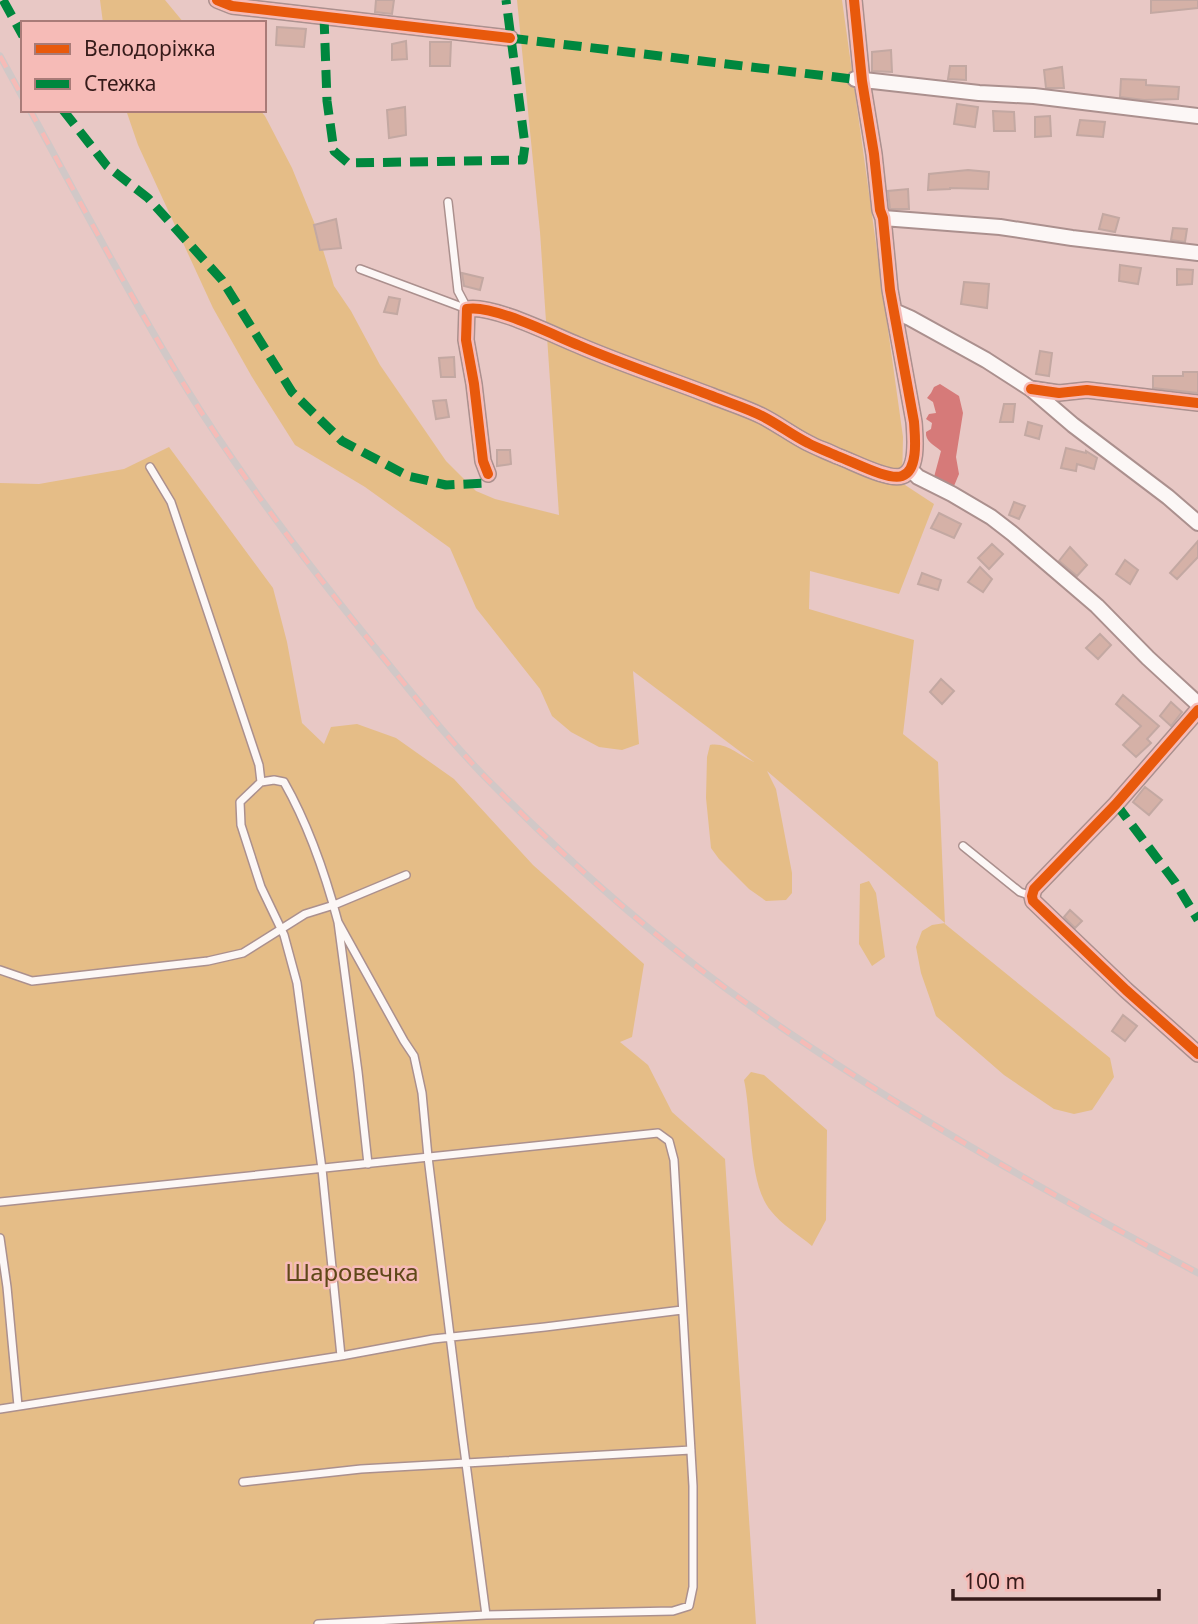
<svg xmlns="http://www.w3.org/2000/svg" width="1198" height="1624" font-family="'Noto Sans',sans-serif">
<rect width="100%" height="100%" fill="#e8c8c5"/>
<path fill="#e5bd87" d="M100 0H165L184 23H103Z
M517 0H842L903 437 902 483 934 504 899 594 810 571 809 609 914 640 903 734 938 762 945 924 1110 1058 1114 1077 1092 1110 1074 1114 1054 1109 1004 1075 936 1016 921 973 916 947 922 931 932 925 945 923 767 771 776 789 792 873V893L786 900 766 901 749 889 719 859 711 848 706 798 707 757 710 745C727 742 741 757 754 762L633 671 639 744 622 750 599 747 571 732 552 716 540 689 476 608 450 548 365 487 295 445 252 377 213 308 138 145 126 110H260L265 116 292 168 316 227 334 286 351 311 380 365 446 461 476 491 495 499 559 515 540 232Z
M169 447 273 588 287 642 302 723 324 744 331 727 357 724 396 738 454 779 533 865 644 964 632 1037 620 1042 648 1065 672 1112 725 1159 756 1624H0V483L39 484 124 469Z
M869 881 876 893 885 957 872 966 859 944 860 884Z
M751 1072 764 1075 827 1130 826 1220 812 1246C799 1235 781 1224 771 1211 748 1185 752 1115 744 1080Z"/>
<path fill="#d67a79" d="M940 384 959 396 963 413 956 457 959 474 954 486 948 487 934 477 941 451C934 445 925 441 926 432L931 429 932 423 926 419 929 414 936 413 933 402 927 398 931 393 934 387Z"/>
<path fill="#d5b1a7" stroke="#c3a8a2" stroke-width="2" d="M376 0H394L392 14 375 12Z
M1151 0H1198V8L1151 13Z
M277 27 306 29 304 47 276 45Z
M406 41 407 59 392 60V44Z
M430 42H451L450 66H430Z
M891 50 892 72 872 71V52Z
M950 66H966V80L948 79Z
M1062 67 1064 88H1046L1044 70Z
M1121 79 1146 80V85L1179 87 1178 99 1144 100 1120 97Z
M957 104 978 107 975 127 954 124Z
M405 107 406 135 389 138 387 110Z
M993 111 1014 112 1015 131H994Z
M1050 116 1051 136 1035 137V117Z
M1080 120 1105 122 1103 137 1077 135Z
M968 170 989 172 988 189 950 188V189L928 190 929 174Z
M908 189 909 209H890L888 191Z
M1103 214 1119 218 1115 232 1099 229Z
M336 219 341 248 320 250 314 225Z
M1173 228 1187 229 1185 242 1171 240Z
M1120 265 1141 268 1138 284 1119 281Z
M1177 269 1193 270 1192 284 1177 285Z
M462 273 483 278 480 290 464 286Z
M964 282 989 284 987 308 961 304Z
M389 297 400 299 397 314 384 312Z
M1040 351 1052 353 1049 376 1036 374Z
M454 357 455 377H441L439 358Z
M1183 372H1198V393L1153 388V376H1183Z
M446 400 449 417 436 419 433 401Z
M1004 404H1015L1013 422H1000Z
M1028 422 1042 426 1039 439 1025 435Z
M1066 448 1086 453V451L1097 458 1094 469 1077 464 1076 471 1061 468Z
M497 450H510L511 464 497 466Z
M1014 502 1025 506 1019 519 1009 515Z
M939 513 961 524 954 538 931 528Z
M1198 541V557L1177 579 1170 573Z
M992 544 1003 554 989 569 978 558Z
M1070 547 1087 565 1077 576 1059 561Z
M1125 560 1138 570 1130 584 1116 574Z
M980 567 992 579 983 592 968 582Z
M922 573 941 580 938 590 918 584Z
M1100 634 1111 645 1098 659 1086 648Z
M941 679 954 691 942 704 930 692Z
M1123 695 1159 726 1147 739 1151 743 1136 757 1123 745 1141 726 1116 704Z
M1171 702 1182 712 1171 726 1160 716Z
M1145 787 1162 800 1149 815 1133 802Z
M1070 910 1082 921 1075 928 1064 917Z
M1123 1015 1137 1026 1125 1041 1112 1031Z"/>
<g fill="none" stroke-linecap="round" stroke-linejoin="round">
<g stroke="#ab908e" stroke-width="10">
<path id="service" d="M448 202 458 291 467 308
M360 269 467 309
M150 467 171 502 259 765 261 782 240 802 241 825 261 887 284 935 297 983 322 1169 341 1356
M261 782 274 780 284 782C309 826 325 873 338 922L358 1072 368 1164
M963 846 1020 892 1032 896
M338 922 404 1041 414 1056 422 1093 428 1157 462 1433 486 1615
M0 970 32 981 208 961 243 953 305 914 334 905 406 875
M0 1202 658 1133 669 1141 674 1160 693 1486V1587L689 1606 673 1611 486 1615 318 1624
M0 1238 7 1287 18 1406
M0 1409 341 1356 433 1339 545 1327 682 1310
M243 1482 361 1469 691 1450"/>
</g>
<g stroke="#ab908e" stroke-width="18">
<path id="minor" d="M217 0 232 6 510 38
M855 79 979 93 1034 96 1198 116
M883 218 1000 227 1072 238 1198 253
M894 311 910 318 986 360 1031 389 1073 425 1168 497 1198 523
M1033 389 1059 393 1087 390 1198 403
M910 469 918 477 952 494 991 517 1013 534 1097 606 1148 658 1198 704
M488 474 483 461 474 384 466 340 467 309C492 304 553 335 578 345 622 364 668 379 712 396 729 403 746 408 762 416 778 424 792 435 808 443 817 448 827 451 837 456 852 461 888 481 902 476 919 470 915 436 914 422L890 290 883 218 880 210 874 154 862 81 854 0
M1198 710 1116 804 1034 889 1032 896 1033 901 1126 990 1198 1054"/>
</g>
<use href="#service" stroke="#fcf7f6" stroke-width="7"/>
<use href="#minor" stroke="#fcf7f6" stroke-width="14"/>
<g stroke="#d1c8c7" stroke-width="7">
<path id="rail" d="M0 56 23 98
M30 110C80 202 129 294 183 383 242 479 311 569 382 656 419 702 456 749 498 790 569 862 646 930 728 990 876 1097 1037 1187 1198 1273"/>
</g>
<use href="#rail" stroke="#f6bbb7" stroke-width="4.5" stroke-dasharray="13" stroke-linecap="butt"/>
<path stroke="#00873e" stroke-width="9" stroke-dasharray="18 9" stroke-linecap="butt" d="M3 0 23 36
M324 16 327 101 334 151 348 163 523 160 525 145 506 0
M510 38 852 79
M63 110 107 166 148 198 222 280 292 392 342 441 408 476 446 485 487 483 488 474
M1116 804 1175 882 1198 920"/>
<g stroke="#f6bbb7" stroke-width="15">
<path id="cycleway" d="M217 0 232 6 510 38
M1031 389 1059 393 1087 390 1198 403
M488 474 483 461 474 384 466 340 467 309C492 304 553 335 578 345 622 364 668 379 712 396 729 403 746 408 762 416 778 424 792 435 808 443 817 448 827 451 837 456 852 461 888 481 902 476 919 470 915 436 914 422L890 290 883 218 880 210 874 154 862 81 854 0
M1198 710 1116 804 1034 889 1032 896 1033 901 1126 990 1198 1054"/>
</g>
<use href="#cycleway" stroke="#e8590c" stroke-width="10"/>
</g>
<g text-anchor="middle" stroke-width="5" stroke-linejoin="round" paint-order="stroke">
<g font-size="24" fill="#5f4818" stroke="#f6bbb7">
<text x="352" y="1281">Шаровечка</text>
</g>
</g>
<rect x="21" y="21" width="245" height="91" fill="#f6bbb7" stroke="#a97b78" stroke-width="2"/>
<rect x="35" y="44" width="35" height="10" fill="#e8590c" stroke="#a97b78" stroke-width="2"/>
<text x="84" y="56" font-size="21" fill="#361b1a">Велодоріжка</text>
<rect x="35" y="79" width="35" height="10" fill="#00873e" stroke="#a97b78" stroke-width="2"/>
<text x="84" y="91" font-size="21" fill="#361b1a">Стежка</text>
<path d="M953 1589v10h206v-10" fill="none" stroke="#361b1a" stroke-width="3.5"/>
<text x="964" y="1589" font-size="21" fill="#361b1a" stroke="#f6bbb7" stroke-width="5" paint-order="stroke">100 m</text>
</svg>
